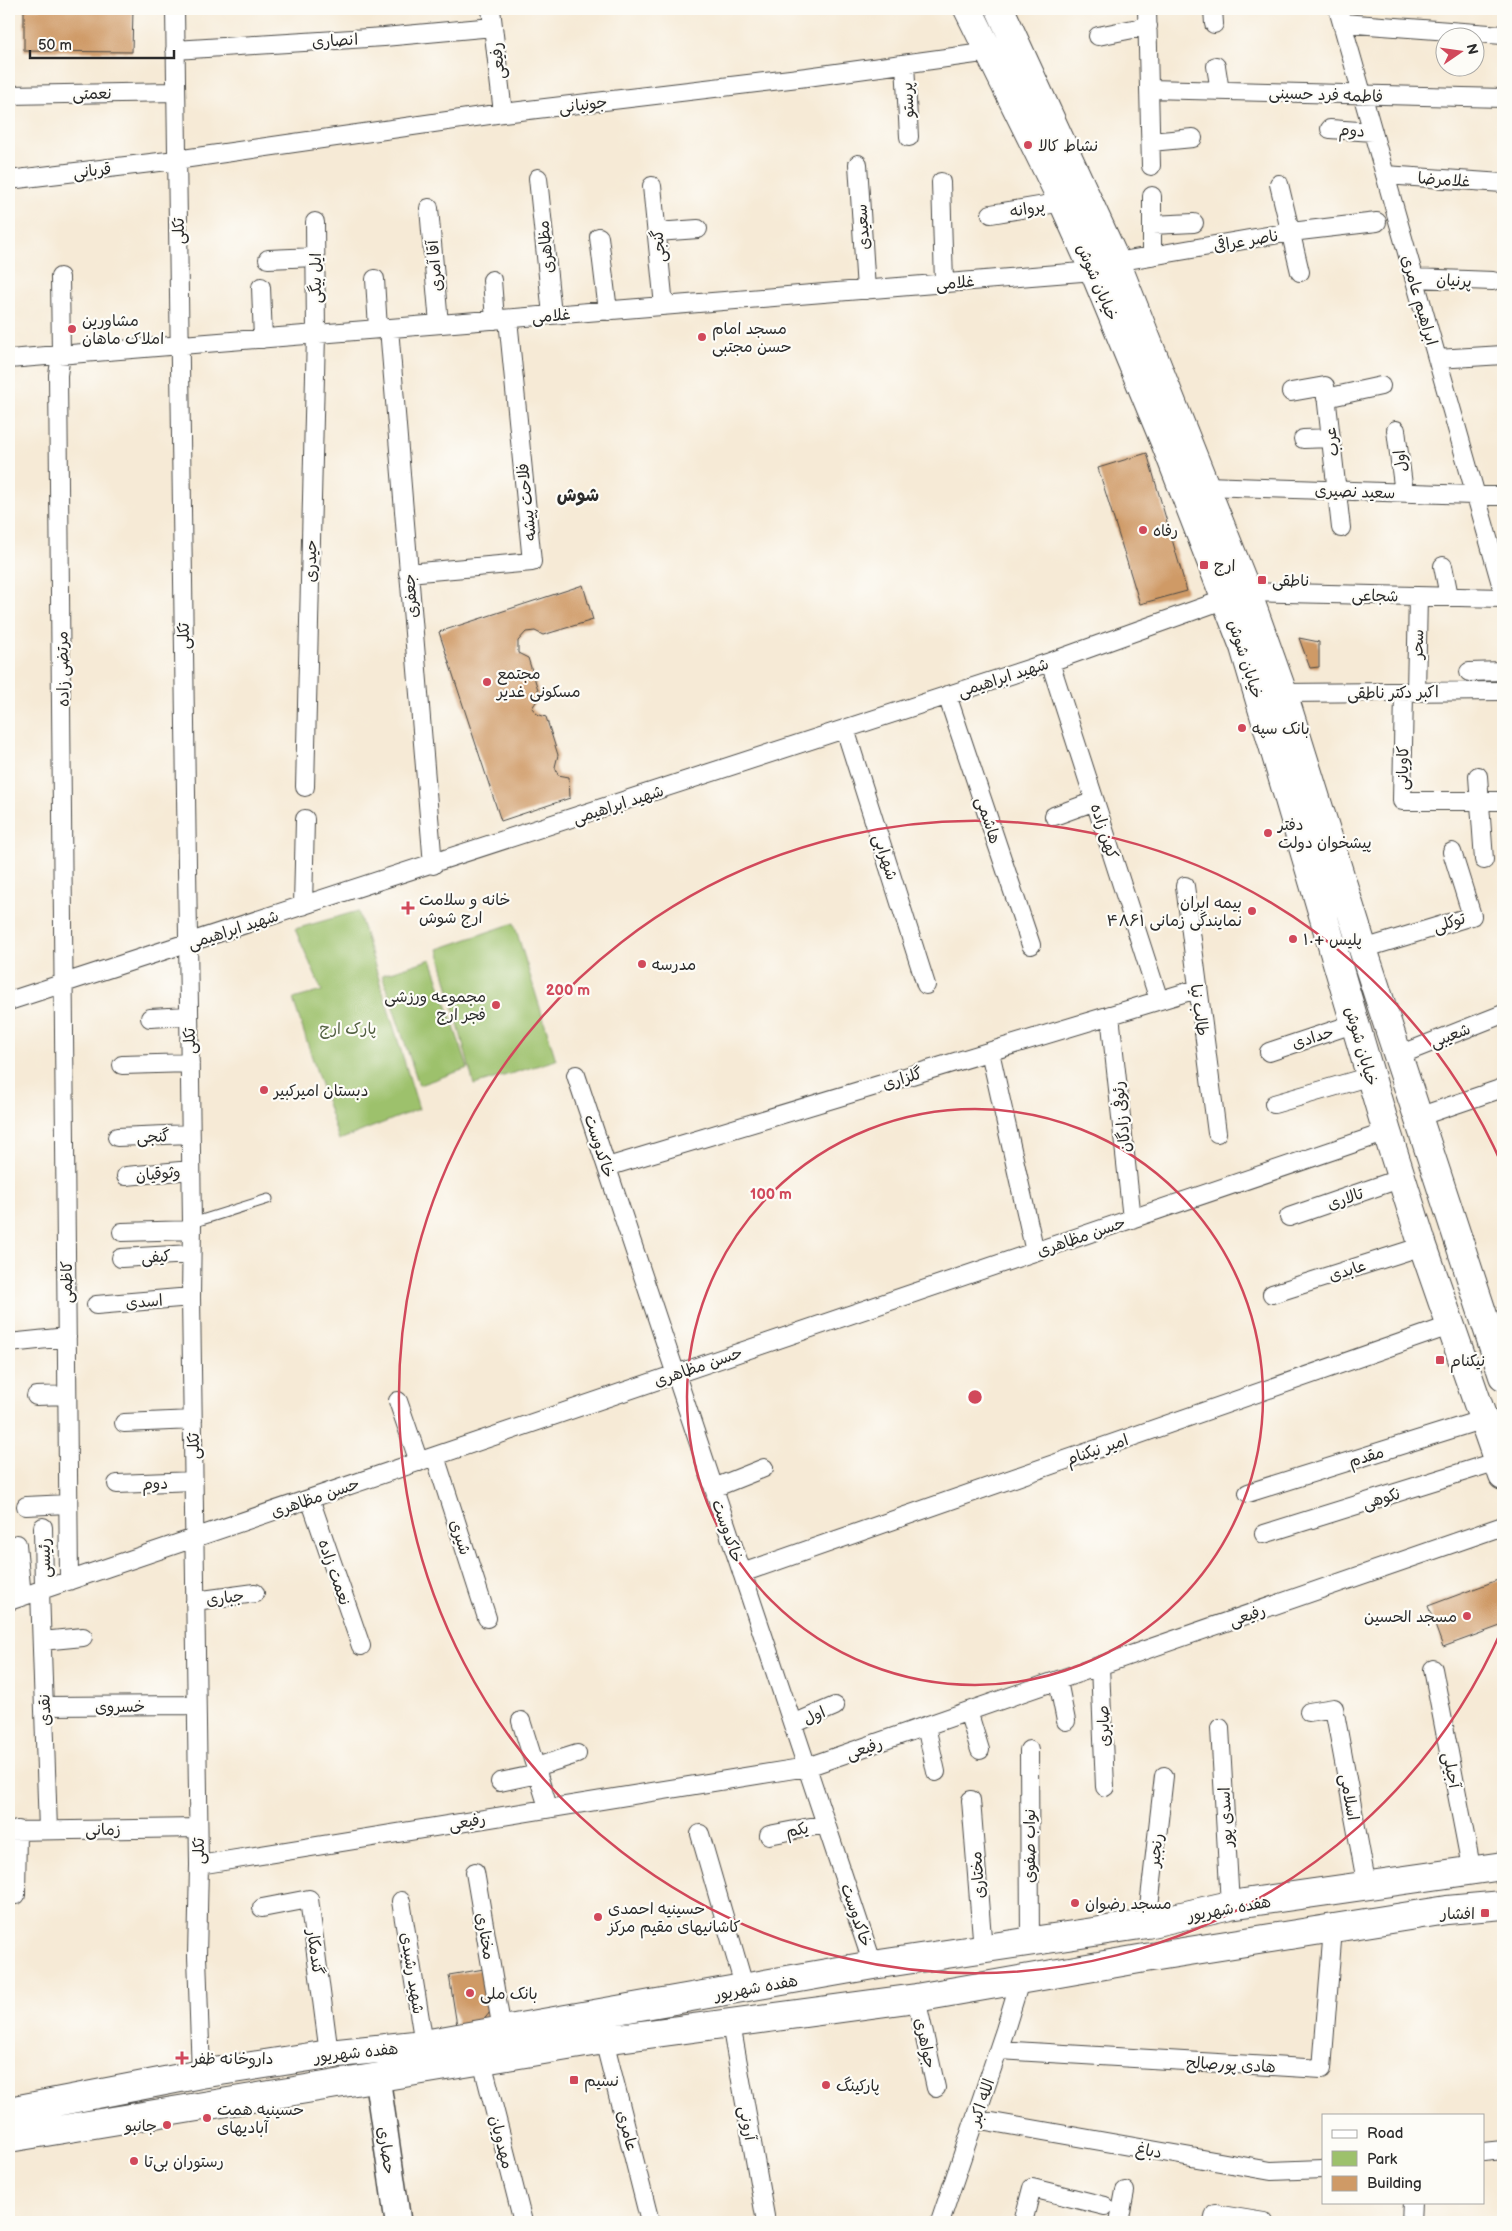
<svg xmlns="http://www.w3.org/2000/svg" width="1512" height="2231" font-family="'Balsamiq Sans','Playpen Sans Arabic',sans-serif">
<rect width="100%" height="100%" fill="#fdfcf7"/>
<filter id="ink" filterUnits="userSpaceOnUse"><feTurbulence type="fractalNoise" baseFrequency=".02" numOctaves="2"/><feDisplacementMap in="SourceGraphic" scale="10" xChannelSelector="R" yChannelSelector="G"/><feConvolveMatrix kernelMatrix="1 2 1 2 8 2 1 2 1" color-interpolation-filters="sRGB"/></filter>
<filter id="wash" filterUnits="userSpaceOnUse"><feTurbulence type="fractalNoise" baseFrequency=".0096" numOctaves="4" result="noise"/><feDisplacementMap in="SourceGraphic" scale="20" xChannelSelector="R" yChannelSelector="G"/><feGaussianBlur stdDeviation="1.12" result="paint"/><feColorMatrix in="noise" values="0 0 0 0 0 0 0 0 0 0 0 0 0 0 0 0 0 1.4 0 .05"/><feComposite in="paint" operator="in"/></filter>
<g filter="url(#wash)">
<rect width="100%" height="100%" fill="#f6ead6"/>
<path fill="#9dc16c" stroke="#64764c" d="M358 911 419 1109 339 1140 293 999 322 991 295 929Z
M514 923 556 1060 474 1085 438 949Z
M431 959 468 1068 419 1085 382 975Z"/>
<g id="blocks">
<path fill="#cf9a66" d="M24 9H133L132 52 24 51Z
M1147 453 1187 591 1140 604 1098 468Z
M583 585 593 620 543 635 535 631 526 632 518 641V653L528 658 540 696 532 708 537 714 546 717 558 755 555 767 558 775 569 777 570 798 501 821 439 632Z
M1299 638 1319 642V667L1310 668Z
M1503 1578V1625L1443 1647 1428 1606Z
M484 1969 490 2012 482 2022 458 2032 449 1975Z"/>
</g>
</g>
<g filter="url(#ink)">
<use href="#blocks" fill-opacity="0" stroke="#494845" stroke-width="1"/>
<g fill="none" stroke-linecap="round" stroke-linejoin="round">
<g stroke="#494845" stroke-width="11">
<path id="service" d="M192 1223 268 1199"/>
</g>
<g stroke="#494845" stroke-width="20">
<path id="minor" d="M175 9 192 1223 191 1297 199 1865 197 1956 201 2074
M491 9 503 113
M1147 9 1151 166
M1213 9 1214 24
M1338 9 1503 591
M1342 23 1503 35
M1098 36 1148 26
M175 50 384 37 493 27
M905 64 909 137
M1216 66 1220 91
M1149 89 1503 98
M9 95 176 92
M1330 129 1373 132
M1151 142 1193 138
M858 164 866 290
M1385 175 1503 183
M538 178 552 315
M9 180 176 160 503 113 807 77 990 52
M941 182 944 283
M1279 184 1300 272
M652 186 664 306
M1152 196V256
M429 208 439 324
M991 214 1063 202
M1152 225 1194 223
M657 232 698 229
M599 237 608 311
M268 259 315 257
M1116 262 1291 232 1377 222
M60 277 61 355 58 375 69 1581
M1414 278 1493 281
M375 279 378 329
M492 280 495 320
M261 287 263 339
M389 328 433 865
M9 359 1094 271
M1437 359 1503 355
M1291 392 1325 386 1341 528
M1326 398 1381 386
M1396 430 1404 493
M1303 439 1331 438
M1206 486 1503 496
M1443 566 1449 596
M408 573 532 562 508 319
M1247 592 1503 598
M1050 662 1159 1000
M1469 672 1503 671
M1404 692 1402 801H1503
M1416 692 1418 596
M1283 693 1503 691
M947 695 1031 945
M845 729 926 985
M1478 776 1484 860
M305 787 316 334 315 222
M1054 816 1095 801
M1185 886 1217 1133
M303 906 305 819
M1363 949 1472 916 1452 852
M9 1001 1050 662 1226 599
M1110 1015 1132 1219
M150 1018 188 1016
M990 1052 1035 1252
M1269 1052 1356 1023
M1397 1056 1503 1014
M122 1065 190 1063
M576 1075 873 1965
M1274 1104 1371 1076
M1418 1117 1503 1088
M117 1137 190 1134
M607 1167 1197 989
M126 1176 191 1170
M1289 1217 1402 1178
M122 1232 192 1230
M121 1258 191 1254
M1272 1294 1423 1246
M96 1305 191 1297
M9 1343 67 1337
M36 1396 67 1395
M398 1401 419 1462
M124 1423 193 1420
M435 1456 487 1618
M117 1484 194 1481
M714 1488 764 1468
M1248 1493 1484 1419
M310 1499 361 1646
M26 1506 68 1504
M43 1527 44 1589
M1264 1534 1498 1461
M17 1544 22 1597
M742 1573 1452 1325
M40 1590 48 1830
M9 1601 1387 1132
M195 1601 255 1593
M42 1641 83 1637
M1100 1666 1105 1787
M1433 1669 1472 1872
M1058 1681 1066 1721
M44 1706 196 1705
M968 1711 980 1750
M1309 1712 1334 1708 1367 1887
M521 1721 548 1807
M793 1724 835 1706
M926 1726 936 1772
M1220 1728 1230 1905
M1029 1750 1030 1943
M536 1767 577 1754
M500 1782 538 1774
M971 1800 983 1950
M9 1831 198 1828
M700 1834 745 1989
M769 1835 826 1824
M199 1865 807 1767 1503 1526
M475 1872 502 2030
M16 1895 17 1830
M401 1901 424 2044
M262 1908 309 1899 329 2054
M1147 1924 1164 1776
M916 1998 936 2088
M731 2024 766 2222
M604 2040 650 2222
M999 2050 1322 2069 1333 1928
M482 2061 523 2222
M975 2119 1271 2171 1323 2169
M1483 2152 1503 2150
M940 2222 1005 2030 1020 1981
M1023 2222 1032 2188 1105 2206
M1119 2222 1125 2191
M1213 2222 1215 2214 1264 2222
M1411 2222 1412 2202"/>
</g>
<g stroke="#494845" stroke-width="28">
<path id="secondary" d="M377 2077 398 2222"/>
</g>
<g stroke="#494845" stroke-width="30">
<path id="primary" d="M968 9 1063 202 1094 271 1166 445 1244 647 1387 1132 1423 1246 1503 1476
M1000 9 1116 262 1247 592 1283 693 1363 949 1503 1376
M9 2111 201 2074 329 2054 424 2044 873 1965 1147 1924 1230 1905 1503 1866
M9 2138 604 2040 916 1998 1145 1958 1447 1910 1503 1905"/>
</g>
<use href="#service" stroke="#fff" stroke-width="9"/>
<use href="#minor" stroke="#fff" stroke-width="18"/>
<use href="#secondary" stroke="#fff" stroke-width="25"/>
<use href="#primary" stroke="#fff" stroke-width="28"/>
</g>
</g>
<g fill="none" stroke="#d1495b" stroke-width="2.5">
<circle cx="975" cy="1397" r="288"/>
<path d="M1503 1627A576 576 0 1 1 1503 1167"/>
</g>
<g fill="#d1495b" stroke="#fdfcf7" stroke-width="2">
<circle cx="1028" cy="145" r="5"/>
<circle cx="72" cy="329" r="5"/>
<circle cx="702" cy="337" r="5"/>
<circle cx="1143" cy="530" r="5"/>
<rect x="1199" y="560" width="10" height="10" rx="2.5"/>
<rect x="1257" y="575" width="10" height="10" rx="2.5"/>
<circle cx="487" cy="682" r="5"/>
<circle cx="1242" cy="728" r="5"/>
<circle cx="1268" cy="833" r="5"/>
<path d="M405.5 900.5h5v5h5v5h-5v5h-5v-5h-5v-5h5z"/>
<circle cx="1252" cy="911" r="5"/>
<circle cx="1293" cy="939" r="5"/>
<circle cx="642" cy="964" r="5"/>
<circle cx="496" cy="1005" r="5"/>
<circle cx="264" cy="1090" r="5"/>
<rect x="1435" y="1355" width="10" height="10" rx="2.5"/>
<circle cx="1467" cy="1616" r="5"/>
<circle cx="1075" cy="1903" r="5"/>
<rect x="1480" y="1908" width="10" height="10" rx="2.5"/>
<circle cx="598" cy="1917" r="5"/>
<circle cx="470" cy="1993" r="5"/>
<path d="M179.5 2050.5h5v5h5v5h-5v5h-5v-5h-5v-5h5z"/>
<rect x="569" y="2075" width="10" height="10" rx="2.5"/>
<circle cx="826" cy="2085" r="5"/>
<circle cx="207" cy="2118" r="5"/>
<circle cx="167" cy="2125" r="5"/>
<circle cx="134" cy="2161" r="5"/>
</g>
<g text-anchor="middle" stroke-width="4.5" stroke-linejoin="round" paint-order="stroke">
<g font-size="16" fill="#2b2b2b" stroke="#fdfcf7">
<text transform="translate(335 40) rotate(-4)" y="6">انصاری</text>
<text transform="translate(497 61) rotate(-96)" y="6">رفیعی</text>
<text transform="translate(92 93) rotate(-1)" y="6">نعمتی</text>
<text transform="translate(1326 94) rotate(2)" y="6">فاطمه فرد حسینی</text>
<text transform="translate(907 100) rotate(-93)" y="6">پرستو</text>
<text transform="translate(583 104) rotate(-7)" y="6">جونیانی</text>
<text transform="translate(1352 130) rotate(4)" y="6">دوم</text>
<text transform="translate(92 170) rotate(-7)" y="6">قربانی</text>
<text transform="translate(1444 179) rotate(4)" y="6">غلامرضا</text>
<text transform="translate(1027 208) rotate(-10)" y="6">پروانه</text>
<text transform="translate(862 227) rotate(-94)" y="6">سعیدی</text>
<text transform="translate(178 231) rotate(-91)" y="6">تکلی</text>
<text transform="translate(1246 240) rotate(-10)" y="6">ناصر عراقی</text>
<text transform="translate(658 246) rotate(-96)" y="6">گنجی</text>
<text transform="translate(545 247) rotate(-96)" y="6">مظاهری</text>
<text transform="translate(434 266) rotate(-95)" y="6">آقا آمری</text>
<text transform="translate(315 278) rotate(-90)" y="6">ایل بیگی</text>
<text transform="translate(1454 280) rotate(3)" y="6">پرنیان</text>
<text transform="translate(955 282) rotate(-5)" y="6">غلامی</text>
<text transform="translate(1098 282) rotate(67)" y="6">خیابان شوش</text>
<text transform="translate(1420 300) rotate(74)" y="6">ابراهیم عامری</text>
<text transform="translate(551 315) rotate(-5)" y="6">غلامی</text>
<text transform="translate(1331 442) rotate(-97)" y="6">عرب</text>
<text transform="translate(1400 461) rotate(-97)" y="6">اول</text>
<text transform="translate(1355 491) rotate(2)" y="6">سعید نصیری</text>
<text transform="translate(526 502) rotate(-96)" y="6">فلاحت پیشه</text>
<text transform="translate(310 561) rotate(-89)" y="6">حیدری</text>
<text transform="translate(1375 595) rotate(1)" y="6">شجاعی</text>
<text transform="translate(410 596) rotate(-95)" y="6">جعفری</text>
<text transform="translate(183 636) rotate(-91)" y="6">تکلی</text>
<text transform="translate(1417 644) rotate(-88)" y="6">سحر</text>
<text transform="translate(1246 659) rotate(72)" y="6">خیابان شوش</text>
<text transform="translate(62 669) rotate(-91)" y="6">مرتضی زاده</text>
<text transform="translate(1003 677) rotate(-18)" y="6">شهید ابراهیمی</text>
<text transform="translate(1393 692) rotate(-1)" y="6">اکبر دکتر ناطقی</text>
<text transform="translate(1402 768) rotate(-89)" y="6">کاویانی</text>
<text transform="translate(618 804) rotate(-18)" y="6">شهید ابراهیمی</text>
<text transform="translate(989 820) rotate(72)" y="6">هاشمی</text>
<text transform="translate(1105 831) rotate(72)" y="6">کهن زاده</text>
<text transform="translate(886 857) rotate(72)" y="6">شهرابی</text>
<text transform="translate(1449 922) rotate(-18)" y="6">توکلی</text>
<text transform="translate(233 929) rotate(-18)" y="6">شهید ابراهیمی</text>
<text transform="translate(1200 1010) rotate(82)" y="6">طالب نیا</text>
<text transform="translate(1450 1035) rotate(-21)" y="6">شعیبی</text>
<text transform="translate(1312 1037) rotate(-18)" y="6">حدادی</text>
<text transform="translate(189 1041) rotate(-92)" y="6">تکلی</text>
<text transform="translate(1362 1046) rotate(74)" y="6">خیابان شوش</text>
<text transform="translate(902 1078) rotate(-17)" y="6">گلزاری</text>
<text transform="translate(1121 1117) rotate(-96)" y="6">رئوفی زادگان</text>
<text transform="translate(153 1136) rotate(-3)" y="6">گنجی</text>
<text transform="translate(600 1146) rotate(72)" y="6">خاکدوست</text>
<text transform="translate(158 1173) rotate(-5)" y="6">وثوقیان</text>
<text transform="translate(1345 1198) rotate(-19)" y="6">تالاری</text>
<text transform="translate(1081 1236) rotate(-19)" y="6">حسن مظاهری</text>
<text transform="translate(156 1256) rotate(-3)" y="6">کیفی</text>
<text transform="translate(1347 1270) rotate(-18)" y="6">عابدی</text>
<text transform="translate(66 1282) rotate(-90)" y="6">کاظمی</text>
<text transform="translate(144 1301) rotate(-5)" y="6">اسدی</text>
<text transform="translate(698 1366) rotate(-19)" y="6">حسن مظاهری</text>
<text transform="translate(193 1446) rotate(-91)" y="6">تکلی</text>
<text transform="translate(1097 1449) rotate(-19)" y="6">امیر نیکنام</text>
<text transform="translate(1366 1456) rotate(-17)" y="6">مقدم</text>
<text transform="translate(155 1483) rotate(-2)" y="6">دوم</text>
<text transform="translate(315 1497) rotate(-19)" y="6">حسن مظاهری</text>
<text transform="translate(1381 1498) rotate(-17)" y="6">نکوهی</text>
<text transform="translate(728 1531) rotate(71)" y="6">خاکدوست</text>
<text transform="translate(461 1537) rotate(72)" y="6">شیری</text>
<text transform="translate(44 1558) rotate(-91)" y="6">رئیسی</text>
<text transform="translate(335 1572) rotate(71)" y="6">نعمت زاده</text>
<text transform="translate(225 1597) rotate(-7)" y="6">جباری</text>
<text transform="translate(1247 1615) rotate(-19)" y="6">رفیعی</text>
<text transform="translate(120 1706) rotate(-1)" y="6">خسروی</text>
<text transform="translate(44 1710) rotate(-92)" y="6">نقدی</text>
<text transform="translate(814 1715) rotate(-24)" y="6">اول</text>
<text transform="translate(1103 1726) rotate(-92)" y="6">صابری</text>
<text transform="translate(864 1748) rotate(-19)" y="6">رفیعی</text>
<text transform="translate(1452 1770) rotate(79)" y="6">آجیلی</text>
<text transform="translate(1350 1797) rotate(80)" y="6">اسلامی</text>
<text transform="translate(1225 1817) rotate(-93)" y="6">اسدی پور</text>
<text transform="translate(467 1821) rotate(-10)" y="6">رفیعی</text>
<text transform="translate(103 1829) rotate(-1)" y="6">زمانی</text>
<text transform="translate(797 1829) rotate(-11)" y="6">یکم</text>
<text transform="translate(1029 1846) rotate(-90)" y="6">نواب صفوی</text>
<text transform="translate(1155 1850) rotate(-83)" y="6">رنجبر</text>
<text transform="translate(198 1851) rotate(-90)" y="6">تکلی</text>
<text transform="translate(977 1875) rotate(-95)" y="6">مختاری</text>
<text transform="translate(1229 1908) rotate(-10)" y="6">هفده شهریور</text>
<text transform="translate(857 1915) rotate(71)" y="6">خاکدوست</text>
<text transform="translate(486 1936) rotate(80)" y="6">مختاری</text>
<text transform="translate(316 1952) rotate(83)" y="6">گندمکار</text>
<text transform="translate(413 1973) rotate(81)" y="6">شهید رشیدی</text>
<text transform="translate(756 1987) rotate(-10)" y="6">هفده شهریور</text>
<text transform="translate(926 2043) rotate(78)" y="6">جواهری</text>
<text transform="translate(356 2052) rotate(-6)" y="6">هفده شهریور</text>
<text transform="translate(1231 2064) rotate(3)" y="6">هادی پورصالح</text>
<text transform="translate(981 2102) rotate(-71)" y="6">الله اکبر</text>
<text transform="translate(748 2123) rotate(80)" y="6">آرونی</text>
<text transform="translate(628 2131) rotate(75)" y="6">عامری</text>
<text transform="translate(502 2142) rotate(76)" y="6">مهدویان</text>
<text transform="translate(387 2150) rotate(82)" y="6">حصاری</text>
<text transform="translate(1149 2150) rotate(10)" y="6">دباغ</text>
</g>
<g font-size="16" fill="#2b2b2b" stroke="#fdfcf7" text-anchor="start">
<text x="1038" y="151">نشاط کالا</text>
<text x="82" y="326">مشاورین<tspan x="82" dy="18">املاک ماهان</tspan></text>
<text x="712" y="334">مسجد امام<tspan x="712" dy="18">حسن مجتبی</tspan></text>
<text x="1153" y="536">رفاه</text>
<text x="1214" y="571">ارج</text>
<text x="1272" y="586">ناطقی</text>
<text x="497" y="679">مجتمع<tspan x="497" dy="18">مسکونی غدیر</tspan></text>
<text x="1252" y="734">بانک سپه</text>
<text x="1278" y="830">دفتر<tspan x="1278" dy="18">پیشخوان دولت</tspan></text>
<text x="419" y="905">خانه و سلامت<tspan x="419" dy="18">ارج شوش</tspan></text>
<text x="1242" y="908" text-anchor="end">بیمه ایران<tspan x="1242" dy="18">نمایندگی زمانی ۴۸۶۱</tspan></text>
<text x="1303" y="945">پلیس +۱۰</text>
<text x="652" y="970">مدرسه</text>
<text x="486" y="1002" text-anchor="end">مجموعه ورزشی<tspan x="486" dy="18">فجر ارج</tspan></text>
<text x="274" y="1096">دبستان امیرکبیر</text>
<text x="1450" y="1366">نیکنام</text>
<text x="1457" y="1622" text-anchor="end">مسجد الحسین</text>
<text x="1085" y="1909">مسجد رضوان</text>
<text x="608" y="1914">حسینیه احمدی<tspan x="608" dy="18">کاشانیهای مقیم مرکز</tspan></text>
<text x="1475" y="1919" text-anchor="end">افشار</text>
<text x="480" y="1999">بانک ملی</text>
<text x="192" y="2064">داروخانه ظفر</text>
<text x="584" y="2086">نسیم</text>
<text x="836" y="2091">پارکینگ</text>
<text x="217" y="2115">حسینیه همت<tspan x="217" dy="18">آبادیهای</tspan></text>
<text x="157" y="2131" text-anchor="end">جانبو</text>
<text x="144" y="2167">رستوران بی‌تا</text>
</g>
<g font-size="16" fill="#536042" stroke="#fdfcf7">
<text x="348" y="1034">پارک ارج</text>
</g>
<g font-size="18" font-weight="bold" fill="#2b2b2b" stroke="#fdfcf7">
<text x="578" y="501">شوش</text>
</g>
</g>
<circle cx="975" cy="1397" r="8" fill="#d1495b" stroke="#fdfcf7" stroke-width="2.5"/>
<g font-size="15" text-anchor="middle" font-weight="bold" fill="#d1495b" stroke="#fdfcf7" stroke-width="4.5" stroke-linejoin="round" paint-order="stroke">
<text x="568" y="995">200 m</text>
<text x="771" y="1199">100 m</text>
</g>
<rect width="1512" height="2231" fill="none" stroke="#fdfcf7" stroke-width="30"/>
<rect x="1322" y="2114" width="162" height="90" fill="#fdfcf7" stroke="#a9a8a5"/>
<rect x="1332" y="2130" width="25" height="8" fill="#ffffff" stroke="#a9a8a5"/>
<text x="1367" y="2138" font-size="15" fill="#2b2b2b">Road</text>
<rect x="1332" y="2151" width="25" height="15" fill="#9dc16c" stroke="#a9a8a5"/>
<text x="1367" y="2164" font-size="15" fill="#2b2b2b">Park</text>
<rect x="1332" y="2176" width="25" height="15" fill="#cf9a66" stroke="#a9a8a5"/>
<text x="1367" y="2188" font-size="15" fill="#2b2b2b">Building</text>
<g transform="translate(1460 52) rotate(77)"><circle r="24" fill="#fdfcf7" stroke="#a9a8a5"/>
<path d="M0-4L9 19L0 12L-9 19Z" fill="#d1495b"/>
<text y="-8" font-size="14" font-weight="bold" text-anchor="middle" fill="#2b2b2b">N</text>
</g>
<path d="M30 50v8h144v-8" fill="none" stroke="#2b2b2b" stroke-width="2.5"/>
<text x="38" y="50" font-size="15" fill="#2b2b2b" stroke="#fdfcf7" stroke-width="4" paint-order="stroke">50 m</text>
</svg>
